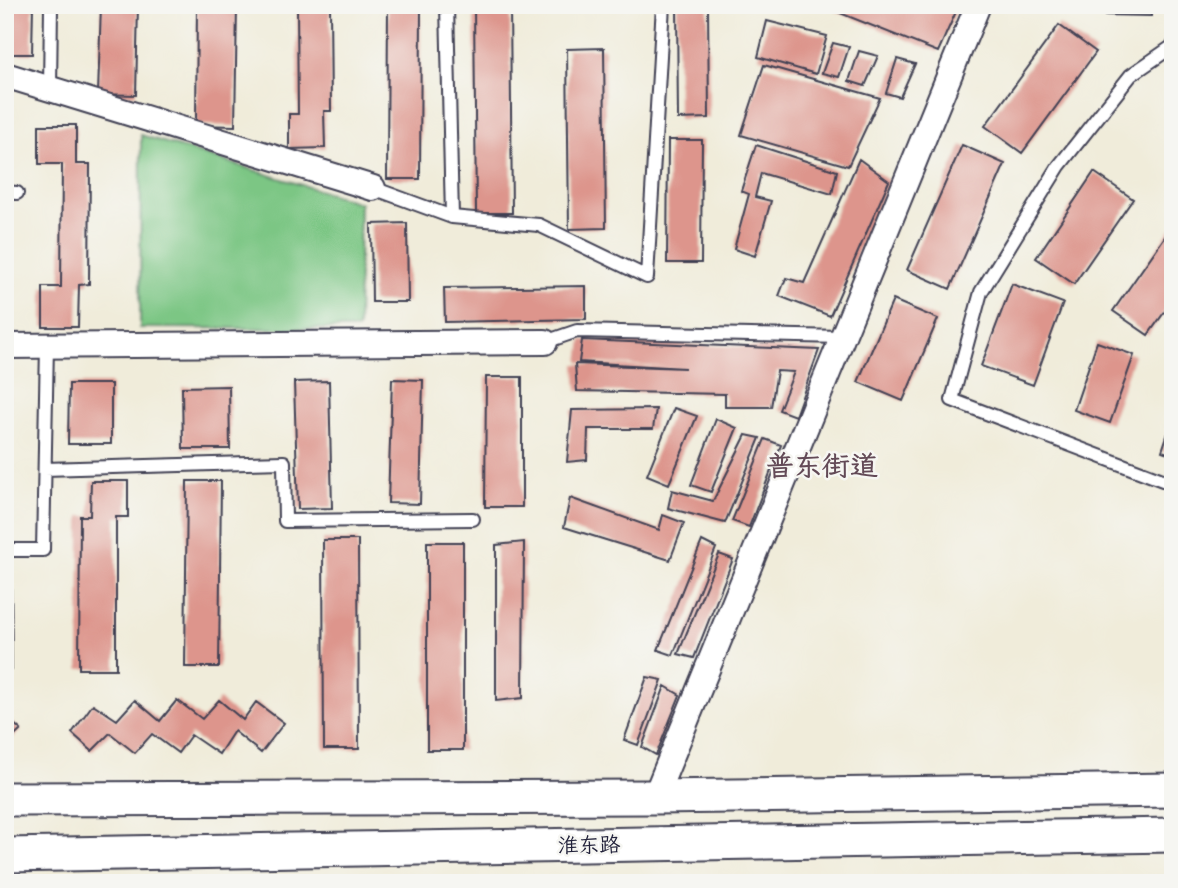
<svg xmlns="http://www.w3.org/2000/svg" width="1178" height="888" font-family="Pangolin,'LXGW WenKai TC',sans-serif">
<rect width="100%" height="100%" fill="#f6f6f2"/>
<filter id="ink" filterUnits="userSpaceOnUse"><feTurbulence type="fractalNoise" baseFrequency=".0143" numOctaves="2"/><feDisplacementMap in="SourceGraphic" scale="14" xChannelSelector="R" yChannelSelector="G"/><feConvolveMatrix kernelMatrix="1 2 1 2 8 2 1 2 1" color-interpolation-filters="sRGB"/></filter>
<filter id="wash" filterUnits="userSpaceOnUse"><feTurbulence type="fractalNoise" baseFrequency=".00686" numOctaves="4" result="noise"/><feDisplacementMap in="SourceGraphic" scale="28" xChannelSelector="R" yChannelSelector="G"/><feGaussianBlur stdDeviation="1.57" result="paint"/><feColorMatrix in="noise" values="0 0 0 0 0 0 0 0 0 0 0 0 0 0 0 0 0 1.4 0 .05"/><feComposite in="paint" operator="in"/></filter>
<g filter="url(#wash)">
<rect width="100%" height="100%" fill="#f0ecda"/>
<path fill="#7bc684" stroke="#4e7460" stroke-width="2" d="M141 135 360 203 358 329 140 328Z"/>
<g id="blocks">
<path fill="#dd958c" d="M5 5H33L32 54H5Z
M101 5H138L136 95 98 94Z
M197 5H237L235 126 196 125Z
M297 5H330L331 111H324L325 148 289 149V114H298Z
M388 5 421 6 420 179H387Z
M474 5H510L512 213H476Z
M677 5H708L709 118 678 119Z
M838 5H959L938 52 835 11Z
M1104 5H1151V16L1103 15Z
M767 21 827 36 816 74 758 57Z
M1059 25 1096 52 1022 153 985 126Z
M833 43 849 47 839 77 822 73Z
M604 48 606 228 569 229 567 49Z
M859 51 878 56 865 86 849 81Z
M897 59 915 64 900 97 886 93Z
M764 65 880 98 848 166 741 135Z
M39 125H76V164H90L89 284 79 285 78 327H43V287H61L62 164H39Z
M668 140H702L701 263H667Z
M756 145 837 171 832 194 761 173 755 197 771 201 755 256 734 249 749 194 741 191Z
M962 145 1005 164 950 289 907 270Z
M859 159 889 181 830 316 779 296 786 278 804 283Z
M1094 172 1133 199 1074 284 1036 258Z
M407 223 408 302H372L371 224Z
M1171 228 1173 229V300L1148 335 1113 311Z
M1012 284 1063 303 1033 385 981 366Z
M586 286V319L445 322 444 288Z
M893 300 938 319 903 401 858 382Z
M582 340 819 350 795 416 779 410 794 372 777 371 771 407H725V394L577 391 575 364 685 368 579 362Z
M1097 342 1134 355 1110 423 1074 410Z
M486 377H522V507H485Z
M392 379 423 380 420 504 388 503Z
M5 381H9L10 531H5Z
M329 381 332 508 298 509 294 382Z
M69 384H111V444H68Z
M229 386 230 449H183L182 387Z
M674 408 697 416 669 484 647 475Z
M656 409 653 429H588L587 460 567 462 572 410Z
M716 419 737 428 711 492 691 485Z
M1172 421H1173V455L1162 451Z
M746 435 760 438 725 523 668 508 672 490 713 501Z
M765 439 781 445 749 527 732 521Z
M91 481H128V517H116V669H79L80 516H90Z
M187 481H221L219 667H185Z
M570 498 659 530 663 515 684 523 670 560 564 527Z
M323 540H358L359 749H324Z
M702 541 716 548 673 655 658 650Z
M427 542H463V750H427Z
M524 542 523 698 496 701V545Z
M719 554 733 559 694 658 678 654Z
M5 569H11L12 669H5Z
M647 677 662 680 638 745 624 740Z
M665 686 680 695 656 755 642 747Z
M135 700 160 721 177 700 202 719 219 700 243 720 256 702 284 723 261 753 234 731 219 754 191 735 178 753 152 734 135 753 110 733 92 751 72 733 93 704 117 720Z
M5 716 21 730 5 745Z"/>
</g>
</g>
<g filter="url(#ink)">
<use href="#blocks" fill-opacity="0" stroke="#414053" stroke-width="2"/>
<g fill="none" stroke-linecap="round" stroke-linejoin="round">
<g stroke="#414053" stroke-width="16">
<path id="service" d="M447 5 452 217
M1173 46 1131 75 1059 166 981 292 952 400 1173 484
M50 90 51 5
M373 188 452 217 539 225 647 277 663 5
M5 192 17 193
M545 342 577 331 842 337
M45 469 284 462 285 521 473 519
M5 550H43L47 345"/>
</g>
<g stroke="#414053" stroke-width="28">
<path id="minor" d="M5 75 373 188
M5 346 545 342
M655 797 978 5"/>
</g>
<g stroke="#414053" stroke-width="37">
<path id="secondary" d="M5 799 655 797 1173 790
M5 855 1173 835"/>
</g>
<use href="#service" stroke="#fff" stroke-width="12"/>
<use href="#minor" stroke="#fff" stroke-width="24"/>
<use href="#secondary" stroke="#fff" stroke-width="33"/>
</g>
</g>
<g text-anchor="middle" stroke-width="5" stroke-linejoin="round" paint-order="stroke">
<g font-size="21" fill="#22223b" stroke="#f6f6f2">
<text transform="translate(589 845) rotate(-1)" y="7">淮东路</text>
</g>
<g font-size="28" font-weight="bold" fill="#634a57" stroke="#f6f6f2">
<text x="822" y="475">普东街道</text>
</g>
</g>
<rect width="1178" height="888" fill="none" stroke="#f6f6f2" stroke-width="28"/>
</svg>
